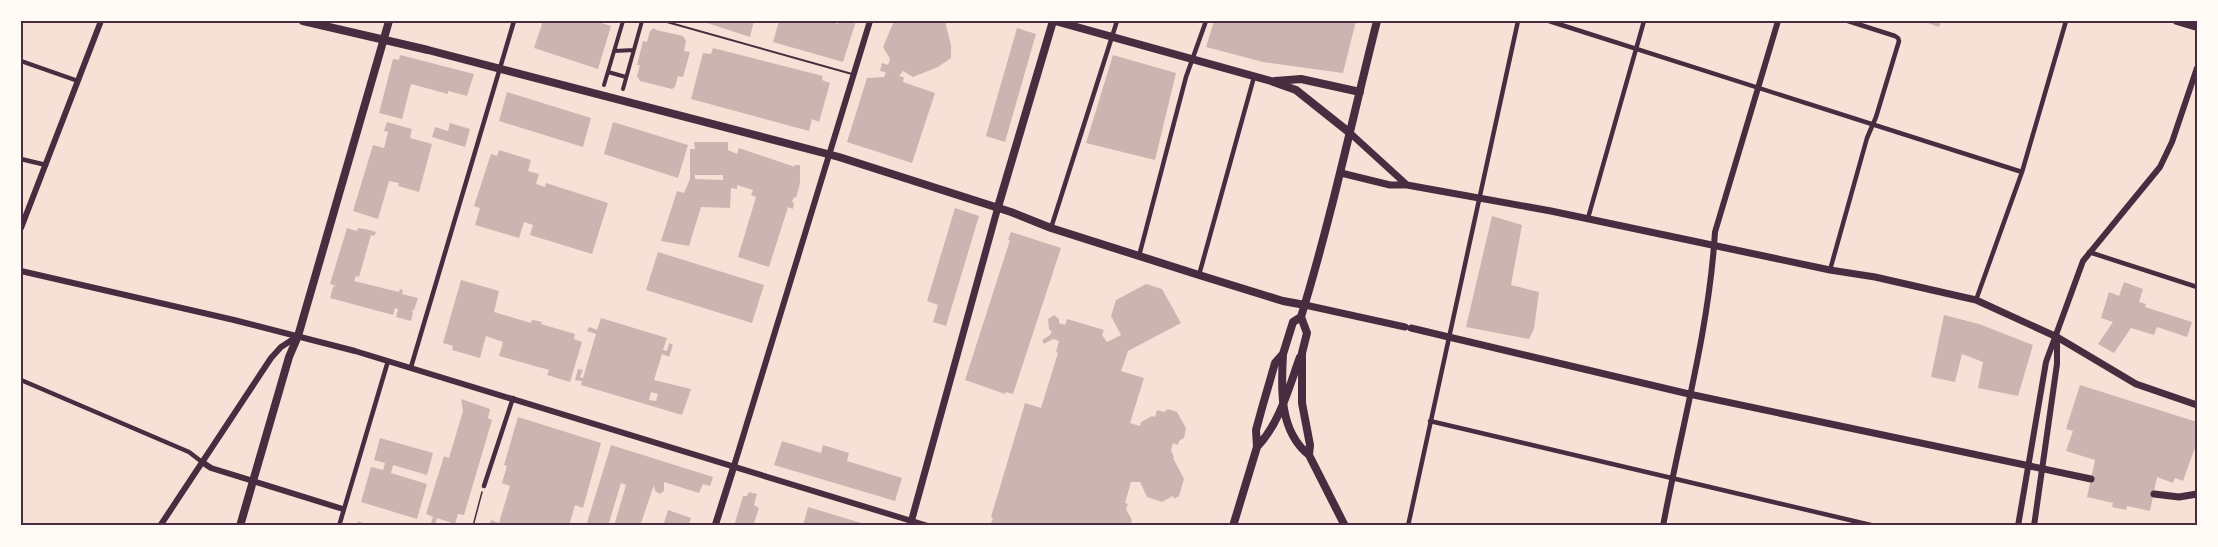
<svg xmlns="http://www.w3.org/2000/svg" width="2218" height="547" font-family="'Sofia Sans Condensed',sans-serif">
<rect width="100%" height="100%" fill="#f7e1d7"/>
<path fill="#ccb4b1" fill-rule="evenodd" d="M543 21H595L611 26 598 69 534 48Z
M701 21H754L750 37Z
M779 21H830L838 24 839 21H856L843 62 773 42Z
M894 21H945L951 45V58L938 67 913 77 903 71 899 76 904 77 903 82 897 80 935 93 912 163 847 142 867 78 884 77 886 72 880 71 882 63 888 65 890 59 883 47Z
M1214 21H1356L1343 73 1263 62 1206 47Z
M1922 21H1941L1939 27Z
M654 28 656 30 683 36 686 41 684 51 690 52 683 77 678 76 675 87 672 89 640 81 637 76 640 65H637L643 41 647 42 650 31Z
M1017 28 1036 34 1005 142 986 136Z
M713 48 823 76 822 80 830 83 819 122 812 119 809 131 691 99 703 53 711 54Z
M400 55 474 74 467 96 448 91V94L411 84 402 119 379 113 393 59 399 60Z
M1113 55 1176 73 1155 160 1086 143Z
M507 92 591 118 583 147 499 121Z
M387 122 412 129 410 138 432 144 419 192 398 186 399 183 389 181 378 219 353 211 373 145 384 148 388 132 384 131Z
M613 122 688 145 678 178 604 154Z
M450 123 470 129 465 147 432 137 435 127 448 131Z
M694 142H728V150L737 154 739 148 795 167 794 165H800V183L796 198 794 197 792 202 794 203 793 209 788 207 769 267 738 257 756 197 751 195 753 190 737 185V189L731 188 730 208 701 207 689 246 661 241 677 191 684 193 690 179V149H695ZM695 175H723V180L695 179Z
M499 150 531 160 528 171 539 174 536 184 545 187 546 183 608 203 592 254 530 235 533 225 524 222 519 238 475 225 480 208 474 206 491 154 497 156Z
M955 208 979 216 946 326 933 322 938 305 927 301Z
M1492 216 1522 225 1511 285 1539 292 1534 329 1529 339 1466 327Z
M347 228 357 231 358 228 365 229 376 232 374 236 371 235 359 277 356 276 354 281 399 292 400 289 403 290 402 294 418 298 414 310H412L413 313 411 321 396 317 398 309 395 308 393 315 330 298 333 287 336 286 330 284Z
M1011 232 1061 248 1013 394 1006 392 1005 394 965 380 1010 240H1008Z
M658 252 764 285 752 323 646 290Z
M461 280 499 291 494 312 531 323 532 320 538 321 542 322 541 324 575 334 574 339 582 342 570 382 547 375 549 370 499 356 503 342 486 336 480 358 452 350 453 346 443 343Z
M2124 282 2143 289 2139 302 2146 304 2145 307 2192 322 2187 337 2157 327 2154 335 2131 328 2114 353 2098 344 2113 322 2101 318 2109 292 2119 296Z
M1146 284 1162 289 1181 323 1128 351 1121 371 1144 378 1130 423 1140 426 1141 422 1152 416 1155 417 1157 410 1164 412 1168 409 1177 412 1186 428 1184 438 1179 441 1178 445 1173 443 1171 450 1174 457 1173 458 1184 479 1179 496 1174 499 1173 496 1162 502 1147 497 1140 482H1131L1125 503 1128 504 1126 509 1132 520 1130 526H1001L991 523 993 518 991 517 1025 403 1041 408 1058 353 1056 352 1059 341 1053 339 1044 344 1042 340 1050 335 1052 331 1049 330 1048 319 1054 315 1059 319V323L1065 325 1067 319 1104 330 1102 335 1107 342 1121 335 1111 316 1116 300Z
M1944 315 1979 324 2033 345 2018 396 1978 388 1983 362 1962 354 1955 382 1931 377Z
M601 318 667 338 663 350 667 351 669 343 673 345 669 357 662 354 654 380 691 389 682 415 581 385 582 381 575 380 578 369 583 370 580 377 583 378 596 334 587 331 589 327 597 330ZM651 392 658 394 656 401 649 400Z
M2080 385 2197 422V442L2183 481 2175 478 2173 483 2157 477 2150 511 2127 506 2126 510 2112 507 2113 503 2087 497 2095 460 2066 451 2073 431 2066 429Z
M461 399 490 409 488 418 492 420 464 515 458 514 455 524 437 518 435 526H430L433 517 426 514 444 456 449 458 463 411Z
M518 417 601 443 583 508 575 505 569 526H489L491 520 499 523 510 486 502 483 507 466 504 465Z
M380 438 433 453 427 475 393 465 391 473 427 484 417 519 361 502 371 467 383 470 385 463 374 460Z
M782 441 821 453 823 445 849 453 847 461 902 478 895 501 774 465Z
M611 445 713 477 710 486 703 484 699 493 664 482V491L660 494 655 491 654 485 640 526H614L626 485 621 483 608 526H586Z
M749 492 757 494 754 505 759 508 753 526H734L743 496H747Z
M808 507 868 525V526H803Z
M668 510 691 518 688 526H663Z
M358 521 370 526H356Z"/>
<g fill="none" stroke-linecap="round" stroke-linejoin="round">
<path stroke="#4a2c40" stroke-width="1.5" d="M473 526 482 492"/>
<path stroke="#4a2c40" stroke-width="2" d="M667 22 852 74"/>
<path stroke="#4a2c40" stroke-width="4" d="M614 51 634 50
M608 72 626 77
M604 85 623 21
M623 89 642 21"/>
<path stroke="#4a2c40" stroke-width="4.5" d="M1549 21 2022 172
M21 61 78 81
M21 159 46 165
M1588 218 1644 21
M1051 228 1117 21
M2089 252 2197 287
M1139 256 1186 77 1206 21
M1830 270 1867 138 1876 117 1899 41 1898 38 1895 36 1848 21
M1199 275 1254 77
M1976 300 2022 172 2066 21
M411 367 514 21
M21 380 189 452 202 462
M1430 421 1875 526
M484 486 513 398
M339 526 388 361
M1408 526 1518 21"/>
<path stroke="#4a2c40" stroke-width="6" d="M21 228 101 21
M21 271 234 320 355 351 928 526
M202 462 211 468 343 509
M734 466 870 21
M160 526 271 358 281 347 298 336
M1663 526C1681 429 1709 331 1715 232L1778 21
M2018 526 2046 362 2083 261 2160 167 2172 142 2197 68
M2034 526 2057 364V339"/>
<path stroke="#4a2c40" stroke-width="7" d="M1350 133 1407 185
M1341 173 1390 185H1407L1551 211 1830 270 1875 277 1976 300 2057 337 2136 384 2197 405
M1305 305 1405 327
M1411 328 1689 394 2091 479
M2154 494 2179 497 2197 494
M715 526 734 466
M910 526 998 207"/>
<path stroke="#4a2c40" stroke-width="8" d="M303 21 428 50 839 157 1011 212 1051 228 1199 275 1283 301 1305 305
M1055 21 1271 81 1296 90 1350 133
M2177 21 2197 27
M1275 81 1301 79 1360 92
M998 207 1053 21
M1301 317 1307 333 1302 353V403L1310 445 1309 455
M1283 354C1281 389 1279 431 1309 455L1345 526
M1257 447C1280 423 1289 387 1300 357
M240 526 289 357 298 336 389 21
M1233 526 1257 447 1256 430 1262 408 1275 363 1283 354 1293 322 1301 317C1331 219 1352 120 1377 21"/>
</g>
<rect width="2218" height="547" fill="none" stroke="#fffaf5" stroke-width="45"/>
<rect x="22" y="22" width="2174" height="502" fill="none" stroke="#4a2c40" stroke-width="2"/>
</svg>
